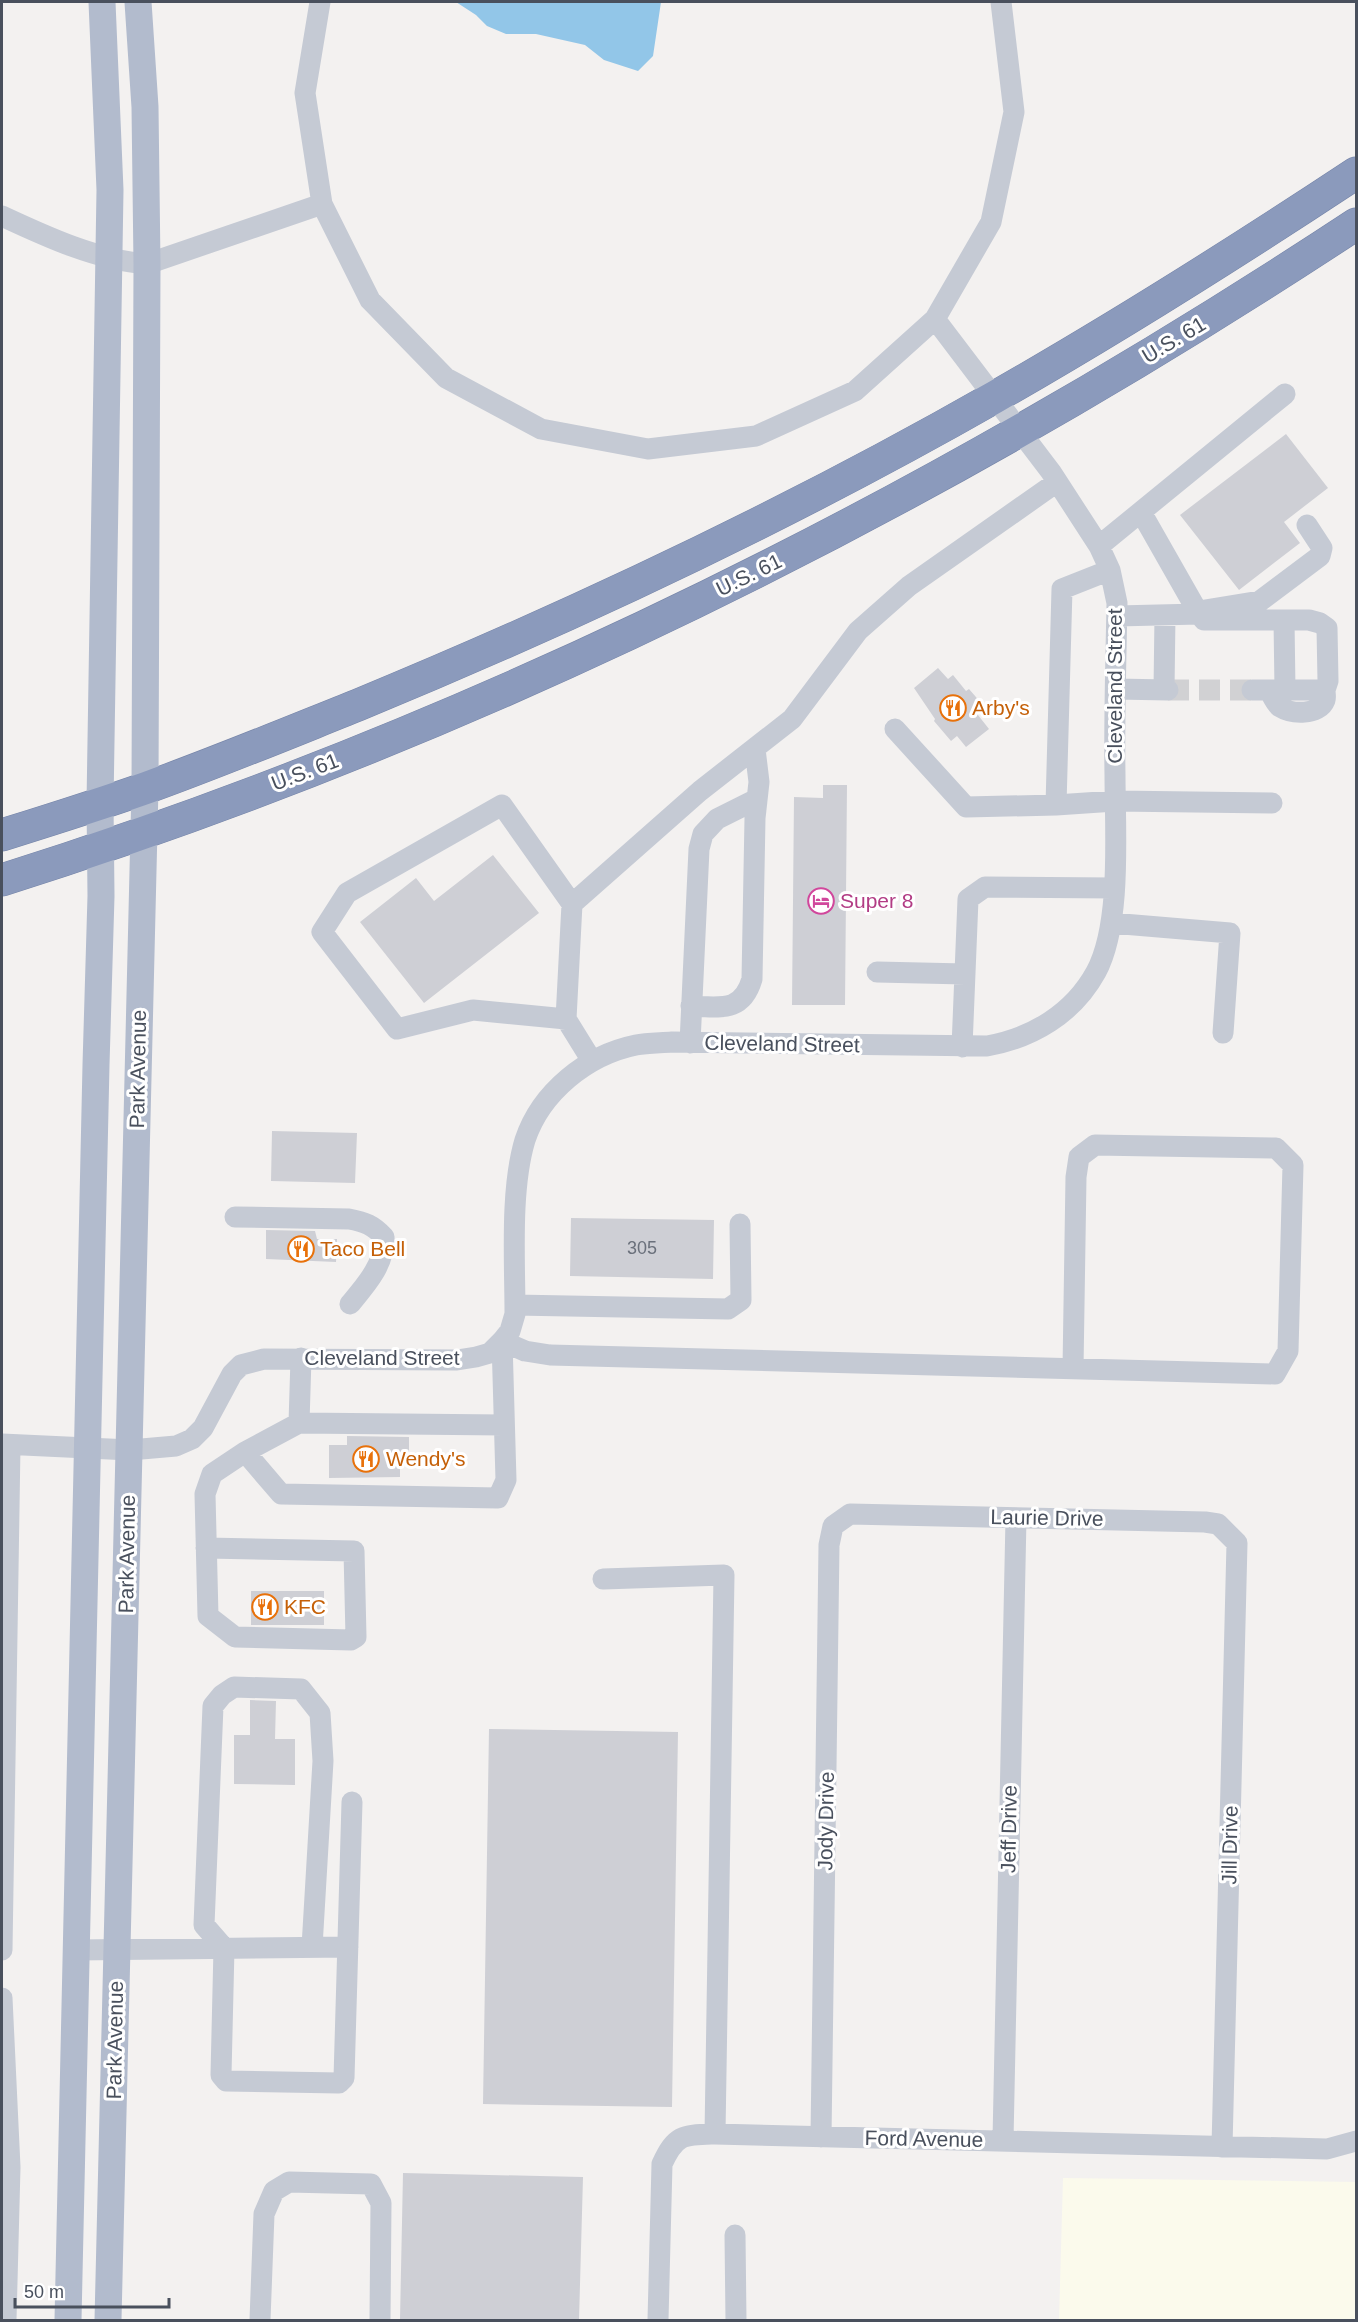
<svg xmlns="http://www.w3.org/2000/svg" width="1358" height="2322" font-family="Arial,sans-serif">
<rect width="100%" height="100%" fill="#f3f1f0"/>
<path fill="#fbfaec" d="M1063 2178 1356 2182V2320H1059Z"/>
<path fill="#92c6e8" d="M456 2H661L653 56 638 71 604 60 585 45 536 34H506L487 26 476 15Z"/>
<path fill="#cecfd5" d="M1286 434 1328 488 1284 522 1300 543 1239 590 1180 515Z
M938 668 948 679 953 675 966 691 969 689 982 704 974 710 989 729 966 747 957 736 951 741 934 721 935 719 914 688Z
M823 785H847L845 1005H792L794 797 823 798Z
M493 855 539 913 424 1003 360 922 416 878 434 901Z
M272 1131 357 1133 355 1183 271 1181Z
M571 1218 714 1220 713 1279 570 1276Z
M266 1230 315 1231 317 1239H337L336 1262 266 1259Z
M347 1436 409 1437V1452H400V1477L329 1478V1445H347Z
M251 1591H324V1625H251Z
M250 1700 276 1701 275 1739H295V1785L234 1784V1735H250Z
M489 1729 678 1732 672 2107 483 2104Z
M403 2173 583 2177 579 2320H400Z"/>
<g fill="none" stroke-linecap="round" stroke-linejoin="round">
<path stroke="#d1d1d3" stroke-width="21" stroke-dasharray="21 10" stroke-linecap="butt" d="M1168 690H1252"/>
<g stroke="#7685a8" stroke-width="33">
<path id="highway" d="M2 835C50 820 98 805 146 788 218 762 288 733 358 705 576 615 790 514 995 397 1118 327 1238 251 1356 173
M2 880C482 728 936 501 1356 224"/>
</g>
<path stroke="#c5cad4" stroke-width="21" d="M320 2 305 93 322 204 370 300 446 378 541 429 648 449 756 436 855 391 935 319 991 222 1014 112 1001 2
M2 216C47 237 97 260 147 264L322 204
M1141 512 1199 614 1205 610 1260 601 1320 556 1322 548 1307 525
M1099 546 1285 394
M1117 616 1199 614 1204 620H1309L1320 623 1327 628 1328 681 1325 690H1252
M1284 620 1285 690
M1116 689 1168 690
M1164 690 1165 615
M1269 690C1272 695 1275 703 1280 707 1291 714 1319 716 1325 700 1326 697 1325 694 1325 690
M895 729 966 807 1056 805 1115 801 1272 803
M1056 805 1062 589 1110 570
M572 904 700 791 792 719 858 631 909 586 1057 482
M1111 923 1230 933 1223 1033
M877 972 965 974
M691 1006C720 1007 742 1013 752 979L755 818 759 782 755 749
M566 1019 473 1010 397 1029 322 932 347 893 502 805 572 904 566 1019 592 1061
M690 1043 699 849 703 834 717 819 757 799
M962 1047 968 899 985 887 1114 888
M235 1217 349 1219C365 1222 373 1225 384 1237 385 1264 366 1285 350 1304
M515 1305 728 1309 741 1300 740 1224
M502 1341 525 1351 550 1355 1275 1374 1288 1351 1293 1165 1276 1148 1095 1145 1079 1157 1076 1177 1073 1369
M299 1423 504 1425
M2 1444 130 1450 176 1446 192 1439 203 1428 232 1374 241 1365 264 1359 457 1360 476 1357 490 1353 502 1341 510 1331 515 1314C515 1261 510 1190 525 1140 541 1092 587 1055 636 1045 647 1043 660 1043 672 1042L987 1046C1032 1038 1073 1014 1096 972 1122 924 1115 831 1115 775 1114 718 1116 660 1117 603L1110 570 1099 546 1051 472 935 319
M245 1452 281 1494 498 1498 506 1480 502 1341
M206 1548 354 1551 356 1637 351 1640 235 1637 208 1616 205 1494 212 1474 245 1452 299 1423 301 1358
M603 1579 724 1575 715 2134
M312 1947 323 1761 320 1713 301 1689 234 1687 222 1695 213 1706 204 1925 224 1948 221 2075 226 2081 339 2083 344 2078 352 1802
M2 1950 10 1445
M76 1950 348 1947
M2 1998 10 2167 6 2320
M821 2137 829 1545 833 1526 850 1514 1205 1522 1218 1524 1237 1543 1222 2147
M1003 2140 1016 1518
M735 2235 736 2320
M260 2320 264 2214 274 2191 289 2182 371 2184 381 2203 380 2320
M658 2320 662 2164C676 2134 683 2135 715 2134L1327 2149 1356 2141"/>
<path stroke="#b2bbcd" stroke-width="27" d="M68 2320 96 1065 101 896 100 803 110 190 102 2
M108 2320 145 788 147 264 145 107 138 2"/>
<use href="#highway" stroke="#8b9abc" stroke-width="32"/>
</g>
<defs>
<g id="restaurant-ring" transform="scale(1.35)"><circle r="9.5" fill="#fff" stroke="#e8710a" stroke-width="1.5"/><path d="M-5-6h1v4h1v-4h1v4h1v-4h1v5L-1.5 .5V6h-2V.5L-5-1ZM5-6V6H3V1.5H1.5Q1.5-4 5-6Z" fill="#e8710a"/></g>
<g id="hotel-ring" transform="scale(1.35)"><circle r="9.5" fill="#fff" stroke="#d1479c" stroke-width="1.5"/><path d="M-6-4.5h1.5V1H6V5H4.5V3h-9V5H-6ZM-4 0a1.8 1.8 0 1 1 3.6 0ZM.5 0V-2.5h3Q6-2.5 6 0Z" fill="#d1479c"/></g>
</defs>
<g fill-rule="evenodd">
<use href="#restaurant-ring" x="953" y="708"/>
<use href="#hotel-ring" x="821" y="901"/>
<use href="#restaurant-ring" x="301" y="1249"/>
<use href="#restaurant-ring" x="366" y="1459"/>
<use href="#restaurant-ring" x="265" y="1607"/>
</g>
<g text-anchor="middle" stroke-width="6" stroke-linejoin="round" paint-order="stroke">
<g font-size="18" fill="#6a707b">
<text x="642" y="1254">305</text>
</g>
<g font-size="21" fill="#49505d" stroke="#fff">
<text transform="translate(1174 340) rotate(-31)" y="7">U.S. 61</text>
<text transform="translate(749 575) rotate(-26)" y="7">U.S. 61</text>
<text transform="translate(1115 686) rotate(-90)" y="7">Cleveland Street</text>
<text transform="translate(305 772) rotate(-21)" y="7">U.S. 61</text>
<text transform="translate(782 1044) rotate(1)" y="7">Cleveland Street</text>
<text transform="translate(138 1069) rotate(-89)" y="7">Park Avenue</text>
<text x="382" y="1365">Cleveland Street</text>
<text transform="translate(1047 1518) rotate(1)" y="7">Laurie Drive</text>
<text transform="translate(127 1554) rotate(-89)" y="7">Park Avenue</text>
<text transform="translate(826 1821) rotate(-89)" y="7">Jody Drive</text>
<text transform="translate(1009 1829) rotate(-89)" y="7">Jeff Drive</text>
<text transform="translate(1230 1845) rotate(-89)" y="7">Jill Drive</text>
<text transform="translate(115 2040) rotate(-89)" y="7">Park Avenue</text>
<text transform="translate(924 2139) rotate(1)" y="7">Ford Avenue</text>
</g>
<g font-size="21" fill="#c56008" stroke="#fff" text-anchor="start">
<text x="972" y="715">Arby's</text>
<text x="320" y="1256">Taco Bell</text>
<text x="386" y="1466">Wendy's</text>
<text x="284" y="1614">KFC</text>
</g>
<g font-size="21" fill="#b23c85" stroke="#fff" text-anchor="start">
<text x="840" y="908">Super 8</text>
</g>
</g>
<rect width="1358" height="2322" fill="none" stroke="#49505d" stroke-width="6"/>
<path d="M15 2298v9h154v-9" fill="none" stroke="#49505d" stroke-width="3"/>
<text x="24" y="2298" font-size="18" fill="#49505d" stroke="#ffffff" stroke-width="4.5" paint-order="stroke">50 m</text>
</svg>
